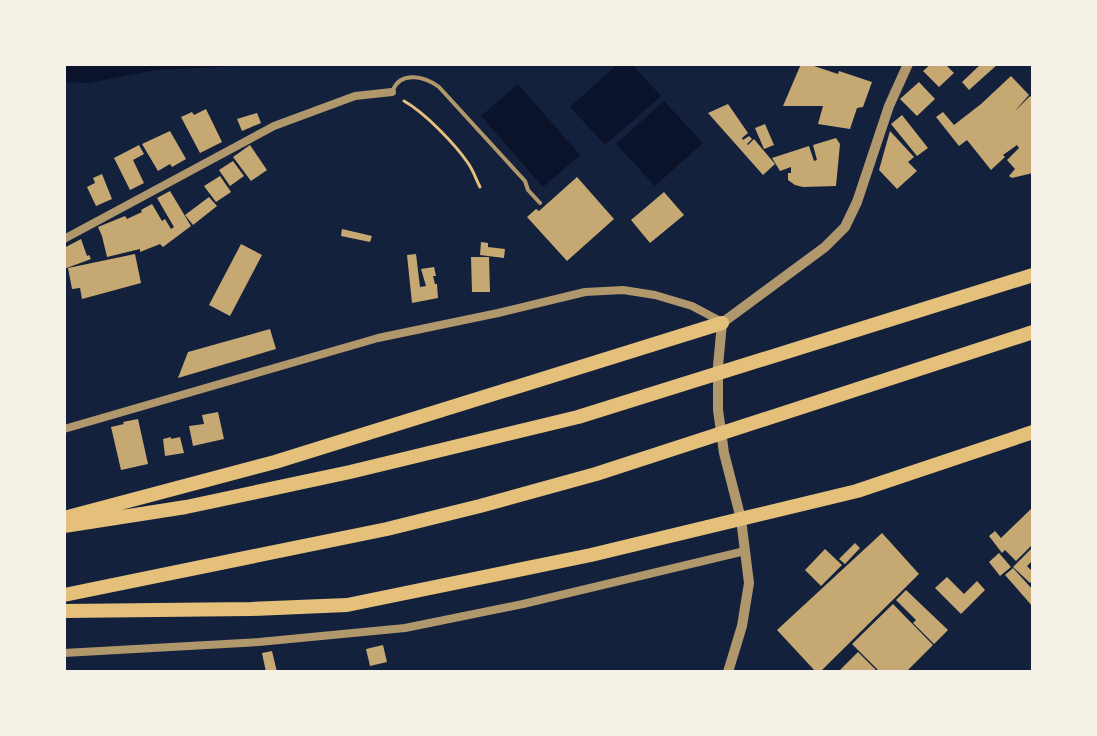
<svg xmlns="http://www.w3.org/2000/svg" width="1097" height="736" font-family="Cabin,sans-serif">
<rect width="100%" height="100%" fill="#14213d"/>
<path fill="#0b132b" d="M64 64H351L340 66 261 65 156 70 89 83 64 82Z
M618 64H632L661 96 605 145 570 107Z
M518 84 580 155 543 187 481 116Z
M664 101 703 143 655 186 616 144Z"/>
<path fill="#c6a872" d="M801 64H808L838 74 839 71 872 82 863 107 857 108 850 129 818 124 823 106H783Z
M931 64H945L954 73 939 87 923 71Z
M981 64H998L969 90 962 82Z
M1011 76 1029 95 1015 111 1030 96 1033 99V173L1012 178 1009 176 1015 169 1007 160 1019 148 1017 145 1003 155 1005 157 991 170 967 140 959 146 936 117 943 112 954 125 981 104Z
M919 82 935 99 917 116 900 99Z
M728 104 748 133 742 138 743 140 749 136 752 139 747 144 748 145 754 139 775 164 763 175 708 113Z
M206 109 222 142 200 153 181 117 192 112 194 115Z
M257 113 261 123 242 131 237 119Z
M902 115 928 148 917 156 891 124Z
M765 124 774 145 764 149 755 128Z
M170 131 186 159 172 167 170 164 158 171 142 144Z
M890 131 914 157 908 162 917 171 897 189 879 170Z
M836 138 840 144 836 186 803 187 795 185 788 180V173H791V167L780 171 772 158 809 146 814 161 817 160 813 145Z
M139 145 144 154 133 160 144 183 130 190 114 158Z
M250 145 267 170 251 181 233 157Z
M233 161 244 176 230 186 219 170Z
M102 174 112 199 96 206 87 187 95 183 93 178Z
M220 176 231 192 216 202 204 186Z
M577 177 614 219 567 261 527 217 536 209 539 211Z
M170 191 191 226 163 247 160 244 140 252V249L107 257 102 236 98 227 125 216 127 219 142 212 141 210 152 204 162 221 165 219 171 229 174 227 157 198Z
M664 192 684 215 650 243 631 220Z
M209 197 217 206 193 225 185 215Z
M342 229 372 236 370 242 341 236Z
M81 239 87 256 89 255 91 259 64 269V248Z
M481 242 488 243V247L505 249 504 258 480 255Z
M241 244 262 255 230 316 209 305Z
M135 254 141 283 82 299 80 288 72 289 68 268Z
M416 254 420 287 426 286 421 269 434 267 436 276H433L435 284H437L438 298 412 303 407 255Z
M471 257H489L490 292H472Z
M270 329 276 349 178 378 188 352Z
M218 412 224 439 193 446 189 426 204 424 202 415Z
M138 419 148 464 121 470 111 427 124 424 123 422Z
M171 437V439L180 437 184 453 165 456 163 439Z
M1032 508 1033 510V544L1016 561 1005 550 1002 553 989 536 995 531 1001 538Z
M882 533 919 574 820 672H816L777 630Z
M855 543 860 548 845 564 839 559Z
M1033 547V560L1027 566 1033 572V580L1030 583 1013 567Z
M825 549 842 565 821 586 805 570Z
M999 553 1011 567 1000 576 989 562Z
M1013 568 1033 590V607L1005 575Z
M947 577 964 594 977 581 985 590 961 614 935 588Z
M906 590 948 630 934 644 913 623 916 620 896 600Z
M893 604 933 645 906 672H880L852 644Z
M383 645 387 662 370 666 366 649Z
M272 651 277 672H266L262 653Z
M858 652 878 672H838Z"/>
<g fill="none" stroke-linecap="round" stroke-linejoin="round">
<path stroke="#e5c07b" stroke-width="3" d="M404 101C424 112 455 144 468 163 473 170 476 179 480 187"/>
<path stroke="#b1986c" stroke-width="4" d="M393 90C401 70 426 77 439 87L525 181 528 190 540 203"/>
<path stroke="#b1986c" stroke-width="8" d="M64 239 274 126 355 96 392 92
M64 429 378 338 498 313 585 292 623 290 655 295 692 306 722 322
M64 653 259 642 405 628 523 604 745 551"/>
<path stroke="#b1986c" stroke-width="10" d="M728 672 742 626 749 583 741 519 724 453 718 410V366L722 323 825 247 845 227 857 202 889 106 908 64"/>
<path stroke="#e5c07b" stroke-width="14" d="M64 518 275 462 722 323
M64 526 186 507 350 472 578 417 1033 275
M64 595 387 529 480 506 596 474 1033 332
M64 611 251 609 347 605 591 555 857 491 1033 432"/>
</g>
<rect width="1097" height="736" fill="none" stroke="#f6f1e7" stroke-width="132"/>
</svg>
